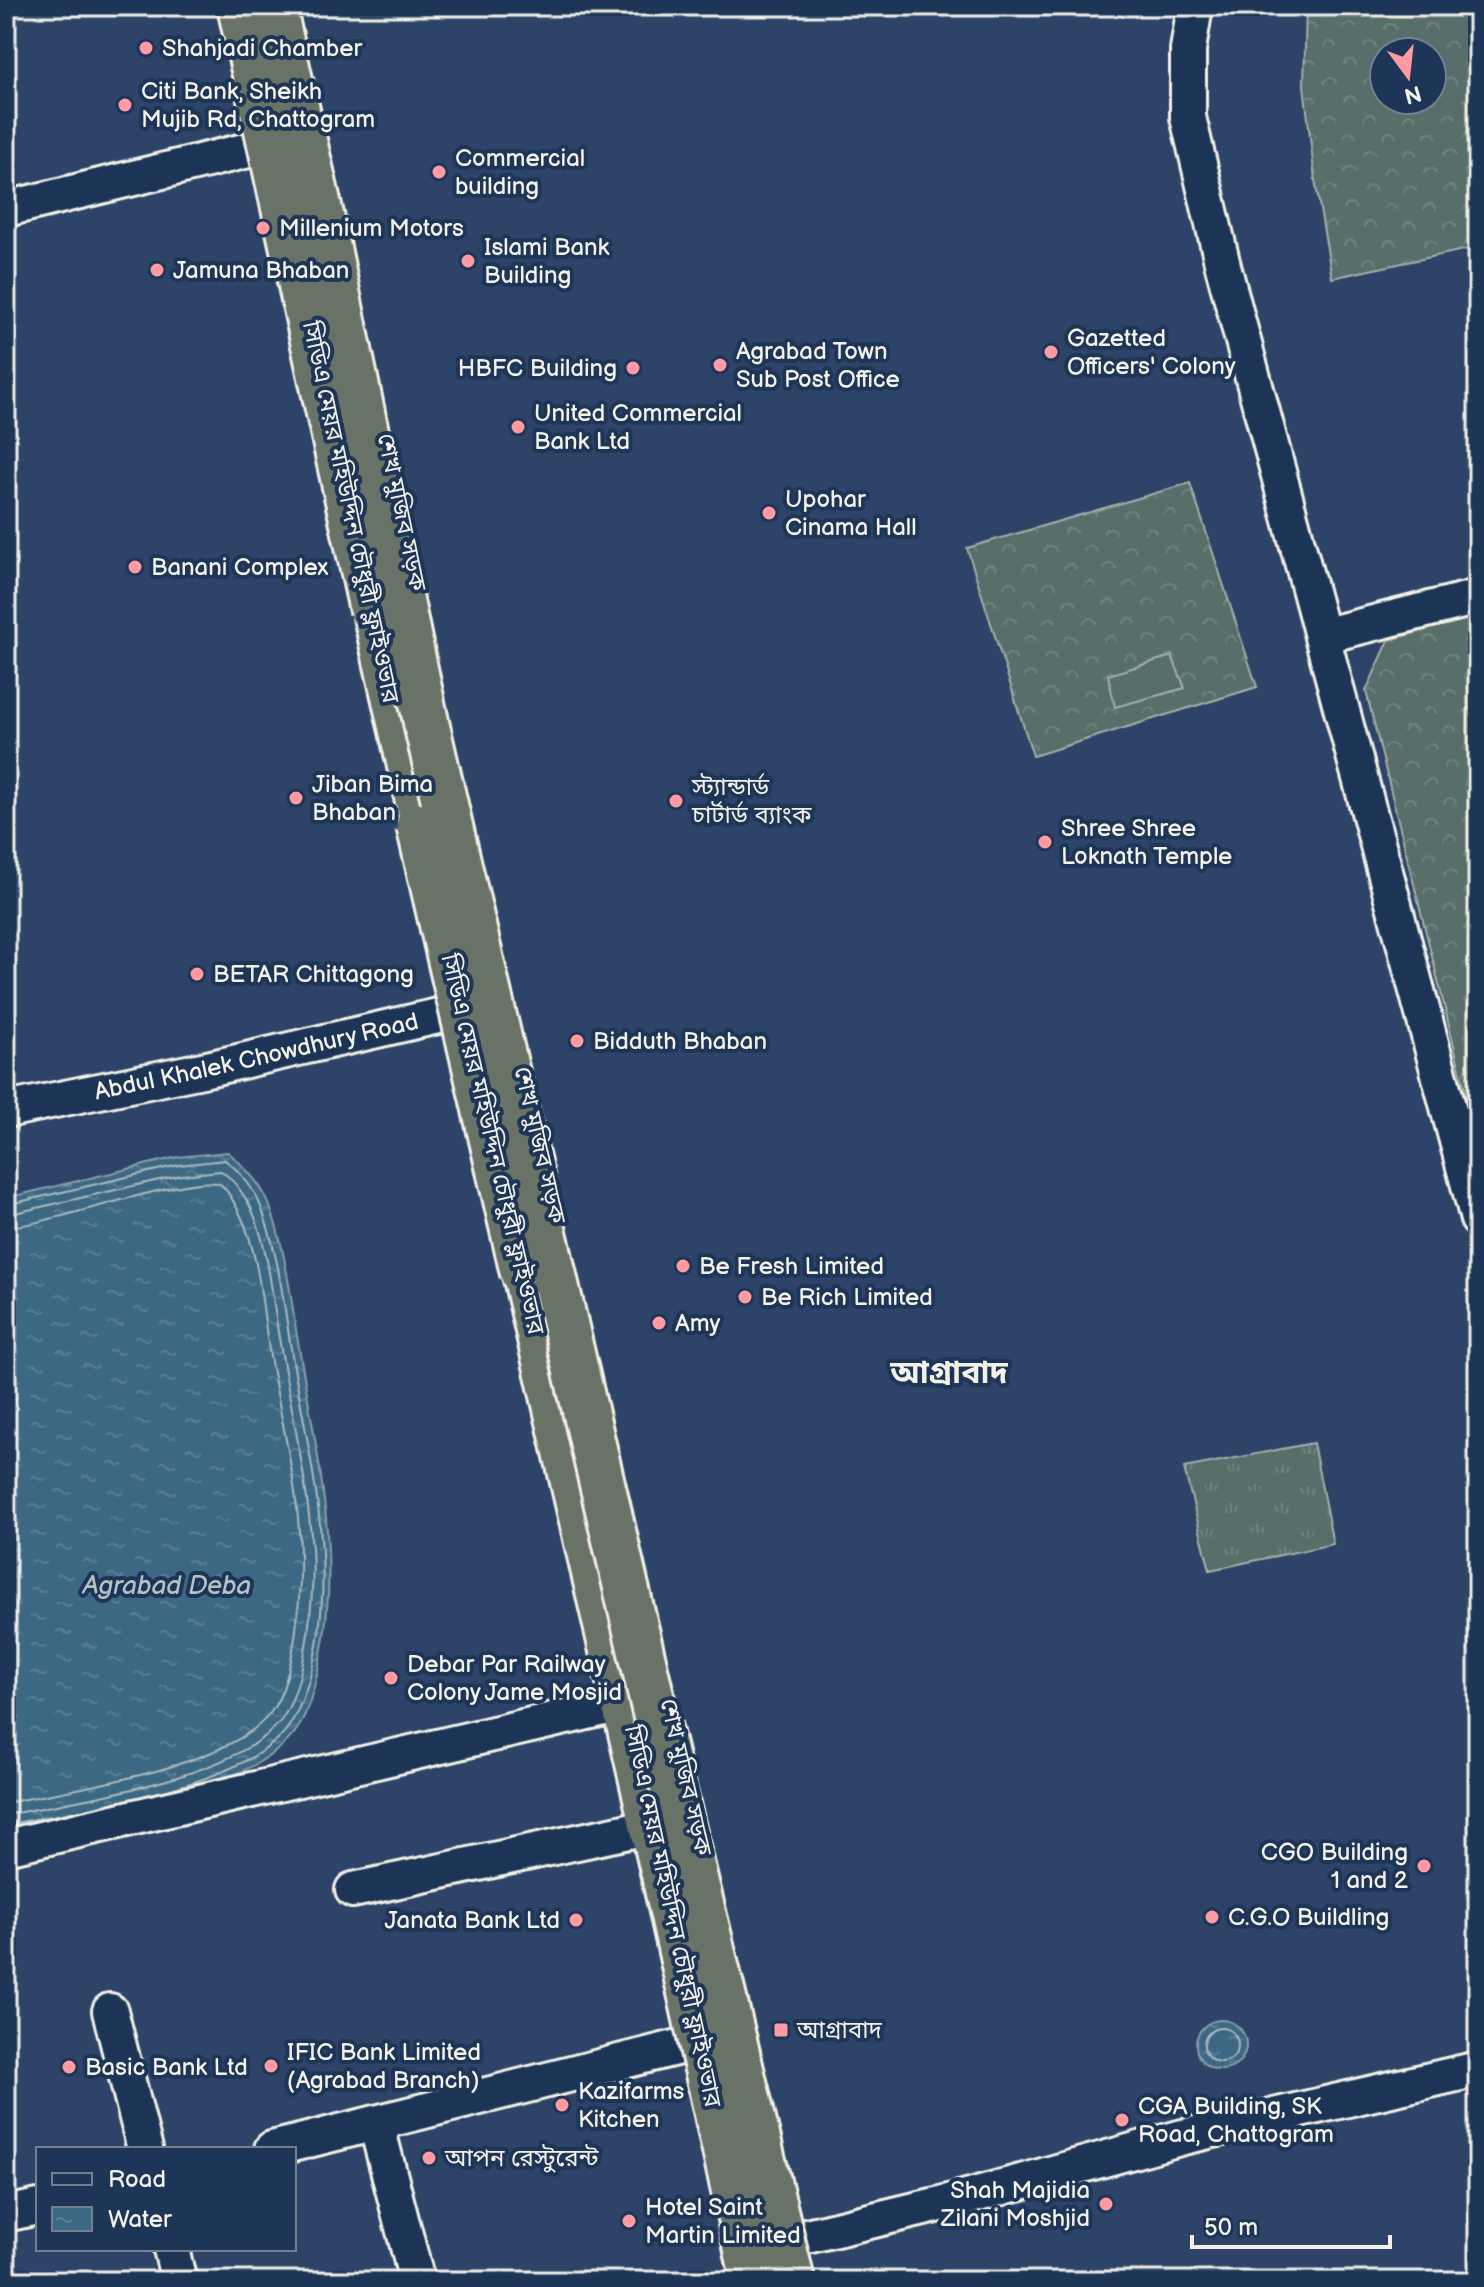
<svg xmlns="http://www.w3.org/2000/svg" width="1484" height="2287" font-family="'Balsamiq Sans','Noto Sans Bengali',sans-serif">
<defs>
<pattern id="grass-tufts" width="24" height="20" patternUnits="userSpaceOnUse" patternTransform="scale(2)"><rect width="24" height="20" fill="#586e6a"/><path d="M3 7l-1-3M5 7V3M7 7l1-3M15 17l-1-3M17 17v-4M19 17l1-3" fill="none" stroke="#71837f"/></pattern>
<pattern id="forest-crowns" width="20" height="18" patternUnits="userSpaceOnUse" patternTransform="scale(2)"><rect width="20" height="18" fill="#586e6a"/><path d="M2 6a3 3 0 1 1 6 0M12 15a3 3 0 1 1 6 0" fill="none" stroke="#71837f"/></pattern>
<pattern id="water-ripples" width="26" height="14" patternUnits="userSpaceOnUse" patternTransform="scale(2)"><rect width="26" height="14" fill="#3c6883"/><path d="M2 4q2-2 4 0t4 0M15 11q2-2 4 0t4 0" fill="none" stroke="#597e95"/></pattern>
</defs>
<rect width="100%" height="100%" fill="#2d4468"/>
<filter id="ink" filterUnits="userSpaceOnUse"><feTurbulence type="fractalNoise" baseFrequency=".0125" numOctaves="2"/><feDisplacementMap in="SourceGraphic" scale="16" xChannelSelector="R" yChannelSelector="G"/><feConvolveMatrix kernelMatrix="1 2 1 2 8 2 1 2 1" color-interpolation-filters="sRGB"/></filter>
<g filter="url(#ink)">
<path fill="url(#grass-tufts)" stroke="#a6b0a9" stroke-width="2" d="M1313 1443 1333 1544 1210 1570 1184 1468Z"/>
<path fill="url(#forest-crowns)" stroke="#a6b0a9" stroke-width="2" fill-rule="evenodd" d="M1306 6H1478V247L1332 278 1315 180 1304 85ZM1384 52H1432V100H1384Z
M1190 483 1257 687 1033 756 967 548Z
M1478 616V1142L1366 691 1389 640Z"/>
<path fill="#586e6a" stroke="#a6b0a9" stroke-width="2" d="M1172 656 1185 688 1115 707 1108 675Z"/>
<path fill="url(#water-ripples)" stroke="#869fab" stroke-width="2" d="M228 1152C244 1166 261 1183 269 1204 287 1251 291 1304 300 1353 317 1455 342 1556 320 1659 316 1681 310 1709 298 1728 257 1793 79 1817 6 1833V1198L178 1157Z
M1196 2045a25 25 0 1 1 50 0a25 25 0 1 1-50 0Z"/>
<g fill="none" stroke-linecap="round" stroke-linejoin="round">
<path stroke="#aabac0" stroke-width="2" d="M6 1205 179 1165 225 1160C240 1171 255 1190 261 1207 279 1254 284 1307 292 1355 306 1439 329 1527 321 1613 318 1647 309 1694 291 1723 254 1786 75 1810 6 1825
M6 1215 181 1175 221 1171C234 1179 244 1195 251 1208 269 1247 272 1297 279 1338 291 1408 307 1478 312 1548 315 1591 307 1683 282 1719 240 1778 76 1800 6 1815
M6 1227C47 1226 193 1173 219 1184 227 1187 236 1206 240 1214 260 1255 262 1310 270 1356 281 1420 299 1488 300 1553 301 1595 296 1678 271 1712 232 1767 72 1789 6 1803
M1204 2045a17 17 0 1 1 34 0a17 17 0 1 1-34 0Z"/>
<g stroke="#f4f1e8" stroke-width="40">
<g id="minor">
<path d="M1195 6 1188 50V117L1223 266 1478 1219"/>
<path d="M6 209 277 143"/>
<path d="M1322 636 1478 597"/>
<path id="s1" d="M6 1110 207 1069 486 1005"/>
<path d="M6 1847 622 1704"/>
<path d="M353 1890 652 1826"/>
<path d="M110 2011 145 2149"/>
<path d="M376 2123 417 2281"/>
<path d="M272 2149 703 2041"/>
<path d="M6 2214 38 2207"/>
<path d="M794 2239 949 2202 1183 2137 1478 2069"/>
<path d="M171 2249 179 2281"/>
</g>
</g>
<g stroke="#f4f1e8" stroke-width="50">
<path id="highway" d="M366 572 432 863
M516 1235 669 1897"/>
</g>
<use href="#minor" stroke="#1d3557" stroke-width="34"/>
<use href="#highway" stroke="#697266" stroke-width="44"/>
<g stroke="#f4f1e8" stroke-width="50" stroke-linecap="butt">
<path id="highway-bridge" d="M240 6 372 610
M273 6 323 224 427 727 660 1734 792 2281
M419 825 523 1273
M661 1861 754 2281"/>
</g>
<use href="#highway-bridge" stroke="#697266" stroke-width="44"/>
</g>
</g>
<g fill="#ff9aa2" stroke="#1d3557" stroke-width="3">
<circle cx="146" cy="48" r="8"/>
<circle cx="125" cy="105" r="8"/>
<circle cx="439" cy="172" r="8"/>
<circle cx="263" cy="228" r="8"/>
<circle cx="468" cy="261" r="8"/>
<circle cx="157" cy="270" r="8"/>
<circle cx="1051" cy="352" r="8"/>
<circle cx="720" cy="365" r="8"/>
<circle cx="633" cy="368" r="8"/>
<circle cx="518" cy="427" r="8"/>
<circle cx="769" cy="513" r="8"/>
<circle cx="135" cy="567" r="8"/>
<circle cx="296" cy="798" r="8"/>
<circle cx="676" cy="801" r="8"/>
<circle cx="1045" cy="842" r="8"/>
<circle cx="197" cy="974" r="8"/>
<circle cx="577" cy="1041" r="8"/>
<circle cx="683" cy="1266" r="8"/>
<circle cx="745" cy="1297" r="8"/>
<circle cx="659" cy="1323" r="8"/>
<circle cx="391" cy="1678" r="8"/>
<circle cx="1424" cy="1866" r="8"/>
<circle cx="1212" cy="1917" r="8"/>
<circle cx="576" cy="1920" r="8"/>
<rect x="773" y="2022" width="16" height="16" rx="4"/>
<circle cx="271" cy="2066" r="8"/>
<circle cx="69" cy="2067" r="8"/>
<circle cx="562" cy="2105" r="8"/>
<circle cx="1122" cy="2120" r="8"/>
<circle cx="429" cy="2158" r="8"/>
<circle cx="1106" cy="2204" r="8"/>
<circle cx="629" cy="2221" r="8"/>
</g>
<g text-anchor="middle" stroke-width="8" stroke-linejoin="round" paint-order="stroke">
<g font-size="24" fill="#f4f1e8" stroke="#1d3557" text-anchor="start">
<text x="162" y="56">Shahjadi Chamber</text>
<text x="141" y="99">Citi Bank, Sheikh<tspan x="141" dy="28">Mujib Rd, Chattogram</tspan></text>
<text x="455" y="166">Commercial<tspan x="455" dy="28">building</tspan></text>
<text x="279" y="236">Millenium Motors</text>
<text x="484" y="255">Islami Bank<tspan x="484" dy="28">Building</tspan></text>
<text x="173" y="278">Jamuna Bhaban</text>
<text x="1067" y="346">Gazetted<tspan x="1067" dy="28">Officers' Colony</tspan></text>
<text x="736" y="359">Agrabad Town<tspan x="736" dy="28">Sub Post Office</tspan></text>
<text x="617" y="376" text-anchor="end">HBFC Building</text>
<text x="534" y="421">United Commercial<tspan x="534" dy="28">Bank Ltd</tspan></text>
<text x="785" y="507">Upohar<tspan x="785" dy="28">Cinama Hall</tspan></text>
<text x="151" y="575">Banani Complex</text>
<text x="312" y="792">Jiban Bima<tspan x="312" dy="28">Bhaban</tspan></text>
<text x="692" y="795">স্ট্যান্ডার্ড<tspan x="692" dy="28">চার্টার্ড ব্যাংক</tspan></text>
<text x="1061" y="836">Shree Shree<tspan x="1061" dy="28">Loknath Temple</tspan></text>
<text x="213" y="982">BETAR Chittagong</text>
<text x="593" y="1049">Bidduth Bhaban</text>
<text x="699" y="1274">Be Fresh Limited</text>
<text x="761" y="1305">Be Rich Limited</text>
<text x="675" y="1331">Amy</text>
<text x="407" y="1672">Debar Par Railway<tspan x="407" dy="28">Colony Jame Mosjid</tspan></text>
<text x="1408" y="1860" text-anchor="end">CGO Building<tspan x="1408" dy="28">1 and 2</tspan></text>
<text x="1228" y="1925">C.G.O Buildling</text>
<text x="560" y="1928" text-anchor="end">Janata Bank Ltd</text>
<text x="797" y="2038">আগ্রাবাদ</text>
<text x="287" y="2060">IFIC Bank Limited<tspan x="287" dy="28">(Agrabad Branch)</tspan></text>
<text x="85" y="2075">Basic Bank Ltd</text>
<text x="578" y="2099">Kazifarms<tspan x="578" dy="28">Kitchen</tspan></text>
<text x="1138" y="2114">CGA Building, SK<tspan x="1138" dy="28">Road, Chattogram</tspan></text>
<text x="445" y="2166">আপন রেস্টুরেন্ট</text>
<text x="1090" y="2198" text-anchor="end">Shah Majidia<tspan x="1090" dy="28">Zilani Moshjid</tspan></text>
<text x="645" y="2215">Hotel Saint<tspan x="645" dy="28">Martin Limited</tspan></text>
</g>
<g font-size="24" fill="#f4f1e8" stroke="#1d3557">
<text transform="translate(351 512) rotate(78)" y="8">সিডিএ মেয়র মহিউদ্দিন চৌধুরী ফ্লাইওভার</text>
<text transform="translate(402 512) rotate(78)" y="8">শেখ মুজিব সড়ক</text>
<text dy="8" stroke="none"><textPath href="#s1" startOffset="256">Abdul Khalek Chowdhury Road</textPath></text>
<text transform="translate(493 1144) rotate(77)" y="8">সিডিএ মেয়র মহিউদ্দিন চৌধুরী ফ্লাইওভার</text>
<text transform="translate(540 1145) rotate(77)" y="8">শেখ মুজিব সড়ক</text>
<text transform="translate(686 1777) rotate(77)" y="8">শেখ মুজিব সড়ক</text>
<text transform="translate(673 1916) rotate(78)" y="8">সিডিএ মেয়র মহিউদ্দিন চৌধুরী ফ্লাইওভার</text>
</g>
<g font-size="26" font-style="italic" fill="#b4c1c5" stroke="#1d3557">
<text x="167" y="1594">Agrabad Deba</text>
</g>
<g font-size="32" font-weight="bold" fill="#f4f1e8" stroke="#1d3557">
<text x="949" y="1383">আগ্রাবাদ</text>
</g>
</g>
<rect width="1484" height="2287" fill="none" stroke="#1d3557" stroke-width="32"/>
<rect x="16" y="16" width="1452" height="2255" fill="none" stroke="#f4f1e8" stroke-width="3" filter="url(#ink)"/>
<rect x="36" y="2147" width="260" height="104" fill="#1d3557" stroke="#738091" stroke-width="2"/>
<rect x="52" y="2173" width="40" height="12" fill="#1d3557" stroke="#738091" stroke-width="2"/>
<text x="108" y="2187" font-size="24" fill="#f4f1e8">Road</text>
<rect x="52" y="2207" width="40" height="24" fill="url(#water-ripples)" stroke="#738091" stroke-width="2"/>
<text x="108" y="2227" font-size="24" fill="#f4f1e8">Water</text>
<g transform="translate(1408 76) rotate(165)"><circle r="38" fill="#1d3557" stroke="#738091" stroke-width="2"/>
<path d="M0-6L14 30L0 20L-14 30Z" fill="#ff9aa2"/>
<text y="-12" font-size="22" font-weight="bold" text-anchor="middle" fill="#f4f1e8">N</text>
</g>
<path d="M1192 2235v12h198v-12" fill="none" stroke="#f4f1e8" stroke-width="4"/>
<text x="1204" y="2235" font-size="24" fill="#f4f1e8" stroke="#1d3557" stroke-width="6" paint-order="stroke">50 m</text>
</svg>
